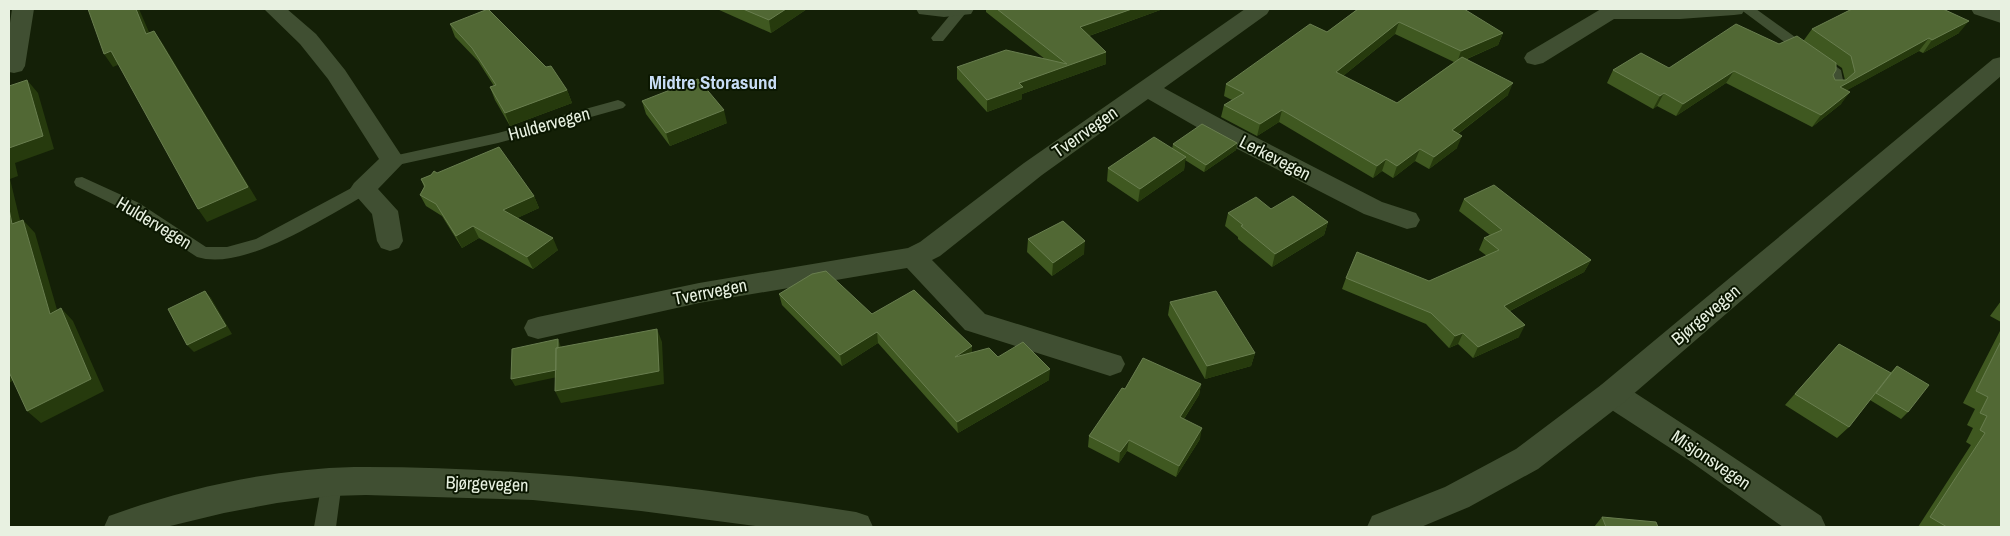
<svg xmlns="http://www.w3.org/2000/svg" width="2010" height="536" font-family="'Archivo Narrow',sans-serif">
<rect width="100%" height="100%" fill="#142007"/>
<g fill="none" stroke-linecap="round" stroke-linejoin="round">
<path fill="#404f32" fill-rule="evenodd" d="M955 9H969L943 41H933L931 38Z
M1740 9H1756L1841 70 1844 85C1840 91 1835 93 1828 91L1826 88 1829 83V75Z
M618 100 623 102 626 105 623 108 498 143 393 166 387 165 385 161 387 157 393 156 498 133Z
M82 177 139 203 206 247H227L256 239 357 185 363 183 369 185 371 189 369 193C326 216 245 272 197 257L127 211 76 186 74 182 76 178Z
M332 473 339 476 342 482 336 527H314L322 482 325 476Z"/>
<path fill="#404f32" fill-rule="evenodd" d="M12 9H34L25 66 22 71 14 73 9 72V30Z
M264 9H287L316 34 345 70 405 161 378 189 398 211 403 241 399 248 390 251 381 248 377 241 372 214 350 189 354 183 379 159 328 79 300 44Z
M916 9H974L971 14 944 17 919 14Z
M1245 9H1270L1267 14 1164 88 1232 125 1382 202 1416 213 1420 220 1416 227 1407 229 1364 214 1214 137 1148 99 1042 175 940 256 932 260 985 314 1121 356 1125 364 1121 372 1110 376 965 330 907 268 699 303 538 339 528 336 524 328 528 320 538 317 699 283 908 248 920 242 1024 163Z
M1601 9H1745L1742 14 1734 15 1680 19H1614L1543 63 1535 65 1527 63 1524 58 1527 53Z
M1971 9H2001V23L1974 14Z
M1612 382 1623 385 1709 441 1821 516 1826 527H1783L1687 459 1601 403 1597 394 1601 385Z"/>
<path fill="#404f32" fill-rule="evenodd" d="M2001 57V76L1623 403 1538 469 1469 507 1421 527H1367L1372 516 1445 487 1516 449 1601 385 1993 59Z
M354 467C523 466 689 486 856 512L868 516 873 527H763L641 511 533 500 366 495 330 496 277 503 224 513 166 527H104L109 516C186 488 271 469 354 467Z"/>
</g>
<path fill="#3f5820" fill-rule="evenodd" d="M717 9H807L771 33Z
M986 9H1163L1089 36 1106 64 1022 94V99L987 112 957 79V67L1045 59 986 12Z
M1358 9 1503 33 1498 45 1467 59 1508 95 1458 134 1457 148 1429 169 1415 161 1393 178 1382 171 1373 178 1279 122 1257 136 1221 117 1224 105 1232 100 1224 96 1226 84 1327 32ZM1395 34 1454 62 1397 103 1343 76Z
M450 24 567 90 572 103 510 126 495 100 490 87 494 86 478 61 455 37Z
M1812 29 1959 33 1923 53 1919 51 1847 90 1841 104 1812 127 1726 83 1676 116 1657 106 1653 109 1607 83 1613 70 1669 68 1779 44 1804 40ZM1836 64 1842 68 1845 80H1835L1833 75Z
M642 101 727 123 670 146 646 114Z
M1237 143 1236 150 1204 172 1185 160 1184 170 1138 202 1107 181 1108 168 1172 149 1173 144Z
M437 173 534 196 539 208 517 218 558 250 533 269 479 238 462 248 442 216 426 206 420 195 424 187 421 179Z
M1464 199 1591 260 1584 272 1510 311 1519 337 1473 358 1458 344 1449 348 1426 324 1342 289 1346 278 1429 281 1487 256 1479 250 1484 238 1490 235 1459 211Z
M1271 209 1328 222 1324 235 1272 267 1238 239V237L1225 226 1228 213Z
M1028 239 1084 254 1052 276 1027 252Z
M779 294 872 314 972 352 998 357 1049 380 958 433 878 343 842 366 782 305Z
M2001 301V322L1990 316Z
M1170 302 1255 353 1251 366 1205 379 1168 315Z
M2001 329V527H1918L1971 445 1966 442 1973 428 1967 425 1975 409 1963 403Z
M1839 344 1890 373 1897 366 1908 412 1901 419 1870 400 1849 427 1837 438 1785 405Z
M1201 384 1199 395 1184 419 1200 439 1176 477 1127 451 1119 463 1088 447 1089 436 1125 389Z
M1602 517 1606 527H1594Z"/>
<path fill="#263a0d" d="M136 9H139L155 46 146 34Z
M786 9H807L771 33 769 20Z
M1132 9H1163L1080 39V27Z
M1969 21 1959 33 1923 53 1932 40Z
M1399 22 1395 34 1333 84 1336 72Z
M154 31 163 44 257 200 207 222 198 209Z
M1503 33 1498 45 1457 63 1461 51Z
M1929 38 1919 51 1831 99 1840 87Z
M111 51 120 64 113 67 104 54Z
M1106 52V64L1022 94V99L987 112V100L1019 83Z
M1734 71 1726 83 1676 116 1683 104Z
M27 80 38 93 54 149 15 163 18 176 10 179 24 237 12 224 9 209V148Z
M1513 83 1508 95 1447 142 1452 130Z
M567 90 572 103 510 126 505 113Z
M1850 92 1841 104 1812 127 1821 115Z
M1664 93 1657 106 1653 109 1660 96Z
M724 110 727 123 670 146 666 133Z
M1282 110 1279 122 1257 136 1260 124Z
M1462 136 1457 148 1429 169 1434 157Z
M1237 143 1236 150 1204 172 1206 165Z
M1420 149 1415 161 1393 178 1397 166Z
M1186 157 1184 170 1138 202 1140 189Z
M1386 159 1382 171 1373 178 1377 166Z
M534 196 539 208 509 222 503 210Z
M23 220 35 233 62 327 50 314Z
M1328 222 1324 235 1272 267 1275 254Z
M473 226 479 238 462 248 456 236Z
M553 238 558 250 533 269 527 257Z
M1085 241 1084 254 1052 276 1053 263Z
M1591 260 1584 272 1498 317 1504 306Z
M205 291 211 298 232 334 194 352 187 345Z
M61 308 73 321 104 391 41 423 27 411Z
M1525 325 1519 337 1473 358 1478 347Z
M657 329 662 342 664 384 561 403 555 391Z
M877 332 878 343 842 366 840 355Z
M1463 333 1458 344 1449 348 1455 336Z
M558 339 561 347 562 376 515 386 511 379Z
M972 346V357H955Z
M1255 353 1251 366 1205 379 1207 366Z
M9 368 19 377 9 383Z
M1050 369 1049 380 958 433 957 422Z
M1201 384 1199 395 1178 428 1180 417Z
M1202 428 1200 439 1176 477 1179 466Z
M1129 440 1127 451 1119 463 1120 452Z"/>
<path fill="#516834" stroke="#697e4f" d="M88 9H136L146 34 154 31 248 187 198 209 111 51 104 54Z
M488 9 546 67 551 66 567 90 505 113 490 87 496 85 472 48 450 24Z
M743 9H786L769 20Z
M997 9H1132L1080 27 1106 52 1019 83 1023 87 987 100 957 67 1006 50 1067 64Z
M1358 9H1464L1503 33 1461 51 1399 22 1336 72 1397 103 1462 57 1513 83 1452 130 1462 136 1434 157 1420 149 1397 166 1386 159 1377 166 1282 110 1260 124 1224 105 1244 93 1226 84 1310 24 1327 32Z
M1852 9H1943L1969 21 1932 40 1929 38 1840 87 1850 92 1821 115 1734 71 1683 104 1664 93 1660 96 1613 70 1641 53 1669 68 1736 24 1779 44 1797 36 1836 63V70L1833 75 1835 80H1846L1855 72 1851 56 1812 29Z
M698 79 724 110 666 133 642 101Z
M27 80 43 136 9 148V86Z
M1202 124 1237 143 1206 165 1173 144Z
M1154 137 1186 157 1140 189 1108 168Z
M499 147 534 196 503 210 553 238 527 257 473 226 456 236 436 204 420 195 425 186 421 179 431 175 434 171 437 173Z
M1494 185 1591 260 1504 306 1525 325 1478 347 1463 333 1455 336 1431 313 1346 278 1357 252 1429 281 1499 250 1484 238 1502 230 1464 199Z
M1293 196 1328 222 1275 254 1241 226 1243 225 1228 213 1256 197 1271 209Z
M9 209 12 224 23 220 50 314 61 308 91 379 27 411 9 372Z
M1063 221 1085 241 1053 263 1028 239Z
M826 271 872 314 914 290 972 346 955 357 989 348 998 357 1023 342 1050 369 957 422 877 332 840 355 779 294 812 274Z
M205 291 226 326 187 345 168 309Z
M1216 291 1255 353 1207 366 1170 302Z
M657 329 659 371 555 391 556 348Z
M558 339V348H556V370L511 379 512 349Z
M2001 341V527H1947L1930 517 1985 433 1980 430 1987 416 1980 413 1988 397 1976 391Z
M1839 344 1891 373 1849 427 1795 394Z
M1143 358 1201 384 1180 417 1202 428 1179 466 1129 440 1120 452 1089 436 1122 388 1125 389Z
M1897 366 1929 385 1908 412 1876 393Z
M1602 517 1656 522 1658 527H1606Z"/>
<g text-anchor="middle" stroke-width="4" stroke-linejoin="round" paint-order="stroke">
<g font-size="18" fill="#e8f1e1" stroke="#0b1701">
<text transform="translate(549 124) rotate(-15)" y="6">Huldervegen</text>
<text transform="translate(1085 132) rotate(-35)" y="6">Tverrvegen</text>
<text transform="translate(1275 158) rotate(27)" y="6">Lerkevegen</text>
<text transform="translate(154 223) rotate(31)" y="6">Huldervegen</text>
<text transform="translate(710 292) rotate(-11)" y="6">Tverrvegen</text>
<text transform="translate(1706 315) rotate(-40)" y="6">Bjørgevegen</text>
<text transform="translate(1711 460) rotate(34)" y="6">Misjonsvegen</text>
<text transform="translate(487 484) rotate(2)" y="6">Bjørgevegen</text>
</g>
<g font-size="19" font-weight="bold" fill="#c8ddf5" stroke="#0b1701">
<text x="713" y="89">Midtre Storasund</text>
</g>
</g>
<rect width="2010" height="536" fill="none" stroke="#e8f1e1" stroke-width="20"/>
</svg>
